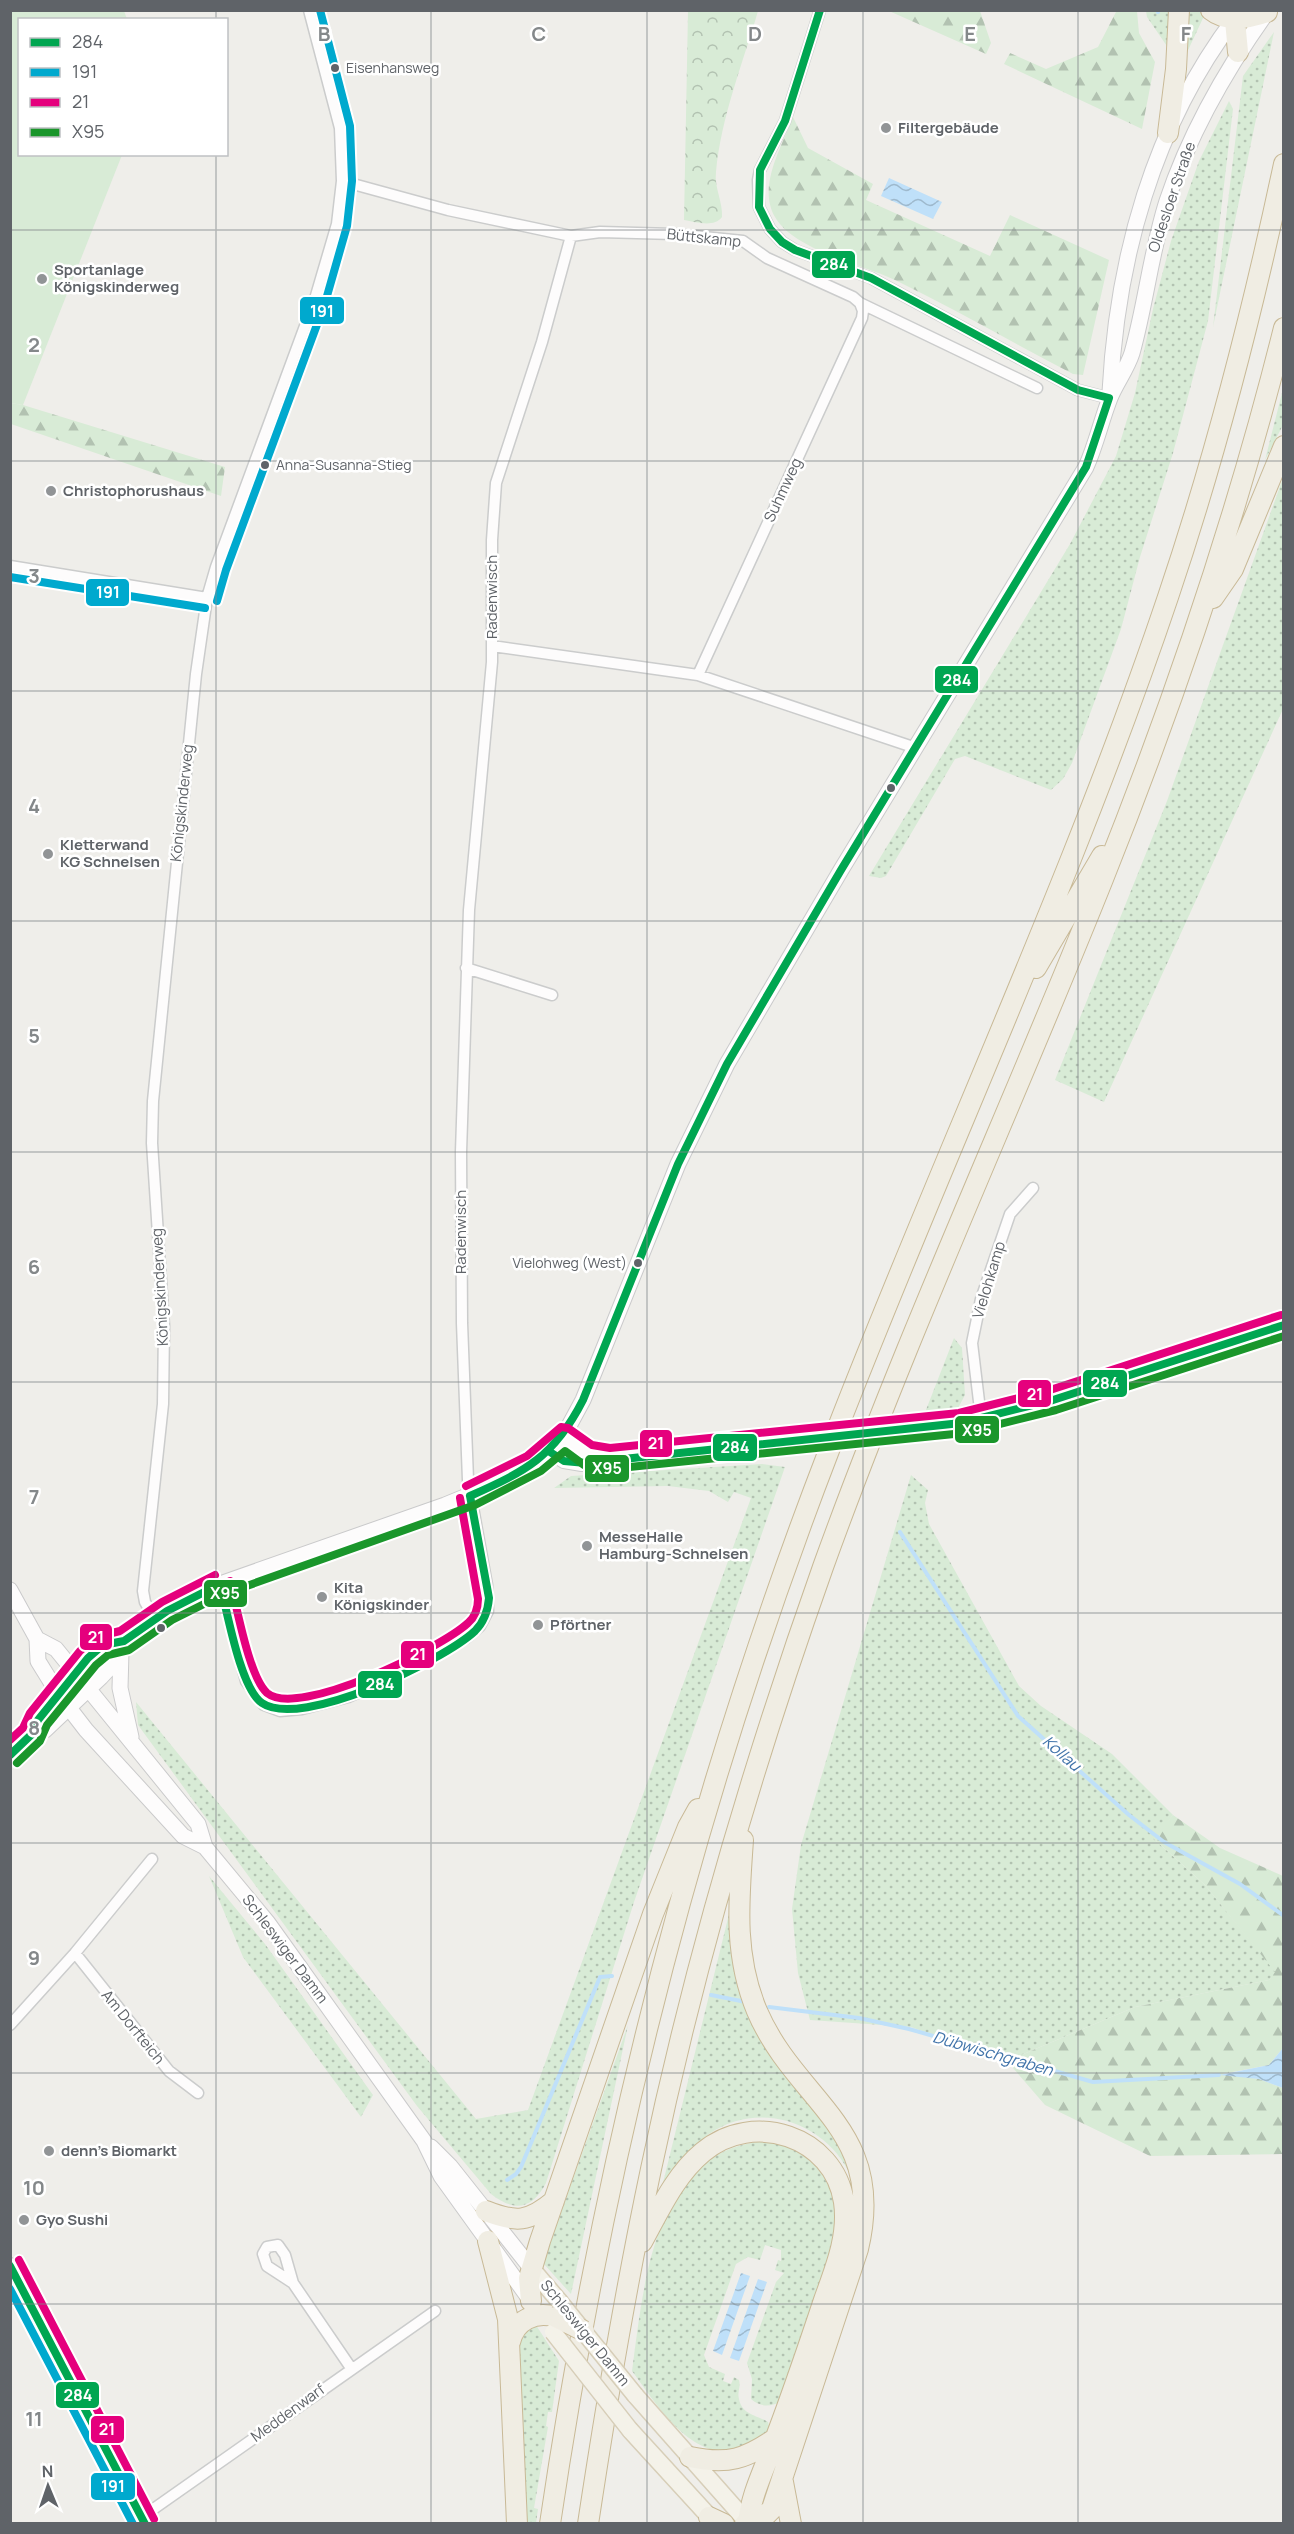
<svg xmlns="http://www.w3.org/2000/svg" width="1294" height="2534" font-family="Manrope,sans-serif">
<defs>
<pattern id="grass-dots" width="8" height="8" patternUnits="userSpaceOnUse" patternTransform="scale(1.5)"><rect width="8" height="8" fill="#d8ebd6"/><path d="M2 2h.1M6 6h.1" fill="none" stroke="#b2c2b1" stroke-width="1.8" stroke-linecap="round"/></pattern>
<pattern id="forest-firs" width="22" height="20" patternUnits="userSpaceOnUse" patternTransform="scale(1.5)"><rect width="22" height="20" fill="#d8ebd6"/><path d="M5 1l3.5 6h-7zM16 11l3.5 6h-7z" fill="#b2c2b1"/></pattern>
<pattern id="park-crowns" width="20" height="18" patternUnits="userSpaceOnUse" patternTransform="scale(1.5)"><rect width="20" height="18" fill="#d8ebd6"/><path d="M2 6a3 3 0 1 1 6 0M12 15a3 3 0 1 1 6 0" fill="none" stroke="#b2c2b1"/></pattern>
<pattern id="water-waves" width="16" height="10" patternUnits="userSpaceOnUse" patternTransform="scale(1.5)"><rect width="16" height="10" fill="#bfe0f9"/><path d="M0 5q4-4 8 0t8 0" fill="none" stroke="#9eb9cd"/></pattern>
</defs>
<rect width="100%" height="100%" fill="#efeeea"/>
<path fill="url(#grass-dots)" d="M1146 11H1171V52L1147 17Z
M1185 11H1201L1204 16 1183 61Z
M1274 32 1213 327 1243 76Z
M1229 101 1233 109 1208 321 1173 453 1140 557 1121 629 1072 763 1063 779 1051 790 965 756 955 759 886 876 881 878 869 876 1070 544 1116 456 1135 393 1153 309 1171 241 1199 161Z
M1283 389V425L1265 460Z
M1283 478V709L1104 1102 1055 1080 1167 801Z
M954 1338 962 1348 965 1395 957 1410 945 1414 924 1415Z
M762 1464 785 1467 634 1902 546 2183C532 2210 514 2212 491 2194L417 2106 138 1725 136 1702 476 2119 528 2110 751 1498 734 1492 728 1502 709 1491 668 1486 554 1488 571 1476Z
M911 1475 928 1490 925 1503 929 1524 1019 1686 1041 1706 1112 1754 1173 1815 1154 1839 1205 1885 1276 1972 1269 1980 1135 2007 1007 2061 911 2027 810 2020 798 1973 792 1909 801 1845Z
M209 1876 265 1944 373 2095 361 2117 243 1957Z
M731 1906 733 1948 827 2119 852 2171 849 2172C823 2121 758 2100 709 2134 687 2149 675 2174 660 2195Z
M628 2025 571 2294 543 2263Z
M768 2141C825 2153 846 2200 831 2254 826 2273 818 2292 812 2310 801 2341 791 2372 780 2402 770 2407 760 2407 751 2399L752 2379 747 2363 776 2282 784 2273 775 2270 778 2260 781 2261V2250L765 2245 760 2260 748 2257 736 2264 704 2355 709 2367 725 2374 723 2381 731 2384 734 2377 739 2380C741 2387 737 2392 739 2399 742 2415 757 2415 768 2422L770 2430C761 2436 749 2449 738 2451 690 2460 657 2405 632 2371 644 2283 654 2147 768 2141Z
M536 2325 559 2361 552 2412H548L546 2426 548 2427 534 2508 538 2509 536 2523 524 2524 519 2351C519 2340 524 2329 536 2325Z"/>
<path fill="url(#forest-firs)" d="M1117 10 1137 11 1139 33 1155 62 1142 129 1004 64 1010 53 1046 69 1098 47Z
M889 11H980L991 43 986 54Z
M793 117 808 148 873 184 866 200 990 256 1010 215 1109 260 1083 375 1073 374C1013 343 955 309 895 280 861 264 794 250 775 217 757 186 782 147 793 117Z
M10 403 23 405 225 467 221 496 11 424Z
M1173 1815 1220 1848 1283 1876V2048L1269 2065 1222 2074 1259 2079 1283 2088V2154L1150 2156 1045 2105 1007 2061 1135 2007 1269 1980 1275 1972 1205 1885 1153 1838Z"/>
<path fill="url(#park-crowns)" d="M688 11H758C743 63 721 117 716 172 714 187 723 202 722 217 714 228 696 222 684 220Z"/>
<path fill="#d8ebd6" d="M11 10 124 11 127 19 20 20V154L122 155 23 405 10 403Z"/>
<path fill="url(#water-waves)" d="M889 178 942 202 933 219 881 196Z
M1283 2048V2088L1259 2079 1219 2075 1269 2065Z
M741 2273 750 2276 722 2355 713 2351Z
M758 2279 767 2282 739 2361 730 2358Z"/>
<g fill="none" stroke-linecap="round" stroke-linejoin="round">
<path stroke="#bfe0f9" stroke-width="4" d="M1157 10 1158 12
M900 1532 1018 1716 1129 1815 1164 1842 1240 1884 1284 1916
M711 1995 746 2002
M769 2007 859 2018 909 2029 1093 2082 1219 2075
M507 2180 516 2174 521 2167 600 1977 612 1976"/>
<g stroke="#cbcccc" stroke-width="13">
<path id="minor" d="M820 10 785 121 760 170 758 180 759 207 770 229 782 242 795 250 871 278 1078 390 1109 398
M342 181 448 210 571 236 600 232 674 234 743 241 767 258 853 297 860 303 1037 388
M10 566 207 598
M492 646 698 675 916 748
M698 675 862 318 863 311 860 303
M466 968 552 995
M981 1418 972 1343 981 1299 1010 1214 1033 1188
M220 1584 246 1681 264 1705 280 1711 302 1709 348 1697 404 1672 466 1638 480 1626 488 1611 487 1585 468 1480 462 1323 461 1152 469 910 492 662V540L496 483 542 342 571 236
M155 1619 145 1602 143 1591 163 1404 164 1326 152 1143 153 1101 196 674 207 598 216 567 315 299 337 224 342 181 340 128 309 10
M75 1953 169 2071 198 2093
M10 2025 75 1953 152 1859
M293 2283 267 2266 263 2254 267 2247 278 2245 285 2255 293 2283 351 2368
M142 2517 435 2311"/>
</g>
<g stroke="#cbcccc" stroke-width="16">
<path id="tertiary" d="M924 1428 981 1418 1053 1400 1284 1325
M563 1437 582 1453 602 1458
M550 1452 564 1461 582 1464 791 1440
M10 2265 145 2524"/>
</g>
<g stroke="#cacacb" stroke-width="17">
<path id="secondary" d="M1110 392C1117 259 1153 126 1235 18
M10 1590 37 1639 38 1661 59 1695 86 1730 183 1836 205 1847
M37 1639 56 1649 198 1824 205 1847 268 1923 424 2141 441 2176 531 2301
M121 1652 120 1688 131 1737
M32 1734 45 1730 101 1677 116 1661 124 1641
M10 1755 32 1734 38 1720 88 1658 103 1645 124 1641 167 1611 220 1584 445 1505 496 1484 550 1452 563 1437 583 1400 678 1164 727 1064 841 870 1086 467C1096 445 1101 421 1110 398 1116 383 1127 369 1132 353 1146 303 1151 251 1167 201 1190 132 1225 71 1267 12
M431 2147 450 2166 531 2268"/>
</g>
<g stroke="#d7ceb8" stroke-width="19">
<path id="primary" d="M531 2268 559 2301
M635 2395 749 2524
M630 2430 716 2524"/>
</g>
<g stroke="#c8b996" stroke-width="22">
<path id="motorway" d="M1211 10C1227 23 1250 18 1267 12
M1234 10 1238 52
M1168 133 1176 69 1179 10
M1213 598 1233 569 1284 446
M1036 968 1102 856
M743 1840C739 1899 733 1954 757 2011 797 2104 887 2128 858 2249L772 2509 762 2519 745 2524
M486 2211C516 2223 529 2222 554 2201
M488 2241 508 2319 517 2524
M642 2242C659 2211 675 2175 703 2152 753 2110 834 2136 844 2202 849 2236 835 2269 824 2300 809 2345 793 2392 776 2437 766 2466 751 2493 748 2524
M531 2301 529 2278 540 2241 653 1914 688 1827 698 1809
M510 2342C515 2320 535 2311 556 2317
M690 2457C728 2465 746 2459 776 2438
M783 2482 791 2524
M709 2517 724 2524
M550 2524C604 2158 695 1798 828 1453 938 1166 1070 888 1168 597 1216 455 1253 310 1284 164
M588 2524C606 2405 626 2287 651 2169 694 1965 753 1764 823 1567 907 1334 1011 1109 1103 879 1175 699 1237 516 1284 328"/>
</g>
<use href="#minor" stroke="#fdfcfc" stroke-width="10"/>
<use href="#tertiary" stroke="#fdfcfc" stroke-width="14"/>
<use href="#secondary" stroke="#fdfcfc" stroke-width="15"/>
<use href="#primary" stroke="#f4f2e9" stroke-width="16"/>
<use href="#motorway" stroke="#f0ede3" stroke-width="20"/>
<g stroke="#cbcccc" stroke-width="16" stroke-linecap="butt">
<path id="tertiary-bridge" d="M791 1440 924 1428"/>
</g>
<g stroke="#d7ceb8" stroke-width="19" stroke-linecap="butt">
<path id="primary-bridge" d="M559 2301 635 2395
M553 2332 630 2430"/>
</g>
<g stroke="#c8b996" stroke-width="22" stroke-linecap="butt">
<path id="motorway-bridge" d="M556 2317 584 2331"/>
</g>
<use href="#tertiary-bridge" stroke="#fdfcfc" stroke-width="14"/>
<use href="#primary-bridge" stroke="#f4f2e9" stroke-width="16"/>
<use href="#motorway-bridge" stroke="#f0ede3" stroke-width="20"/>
<g stroke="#fff" stroke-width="12">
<path id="bus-1" d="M820 10 785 121 760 170 759 207 770 229 782 242 795 250 871 278 1078 390 1109 398
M550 1452 564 1461 586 1463 961 1423 1053 1400 1284 1325
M470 1496C526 1471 554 1457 583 1400L678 1164 727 1064 841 870 1086 467 1109 398
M220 1584C227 1610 240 1688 262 1703 301 1730 444 1660 475 1631 484 1622 488 1610 489 1598L470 1496
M10 1755 32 1734 38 1720 88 1658 103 1645 124 1641 167 1611 220 1584
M10 2266 145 2524"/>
</g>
<g stroke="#fff" stroke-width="12">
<path id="bus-2" d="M10 577 205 608
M217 601 226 570 325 303 347 226 352 181 350 126 320 10
M10 2289 133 2524"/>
</g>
<g stroke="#fff" stroke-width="12">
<path id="bus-3" d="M466 1486 527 1456 561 1427 568 1428 592 1445 610 1448 959 1413 1050 1390 1281 1315
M230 1581C237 1607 249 1677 267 1693 298 1719 441 1648 468 1623 475 1617 478 1608 478 1599L460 1498
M10 1740 23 1728 30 1713 80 1651 96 1637 120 1631 162 1602 215 1575
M19 2260 154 2519"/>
</g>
<g stroke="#fff" stroke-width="12">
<path id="bus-4" d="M17 1763 40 1741 47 1725 96 1665 108 1655 129 1650 172 1620 224 1594 475 1505 541 1471 565 1451 584 1465 610 1469 964 1433 1056 1410 1284 1336"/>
</g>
<use href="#bus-1" stroke="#00a651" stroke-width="8"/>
<use href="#bus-2" stroke="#00a9ce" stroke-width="8"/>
<use href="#bus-3" stroke="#e5007d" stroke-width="8"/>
<use href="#bus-4" stroke="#1a962b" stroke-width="8"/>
</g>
<path fill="none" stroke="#84888a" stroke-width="1.5" stroke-opacity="0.55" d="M216 10V20M431 10V2524M647 10V2524M863 10V2524M1078 10V2524M216 154V2524M10 230H1284M10 461H1284M10 691H1284M10 921H1284M10 1152H1284M10 1382H1284M10 1613H1284M10 1843H1284M10 2073H1284M10 2304H1284"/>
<g fill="#5f6368" stroke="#fff" stroke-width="2">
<circle cx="335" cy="68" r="5"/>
<circle cx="265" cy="465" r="5"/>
<circle cx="891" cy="788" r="5"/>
<circle cx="638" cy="1263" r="5"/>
<circle cx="161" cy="1628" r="5"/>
</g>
<g fill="#919496" stroke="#fff" stroke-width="2">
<circle cx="886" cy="128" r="6"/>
<circle cx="42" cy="279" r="6"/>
<circle cx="51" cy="491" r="6"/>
<circle cx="48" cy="854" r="6"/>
<circle cx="587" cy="1546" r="6"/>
<circle cx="322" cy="1597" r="6"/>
<circle cx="538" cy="1625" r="6"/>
<circle cx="49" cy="2151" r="6"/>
<circle cx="24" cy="2220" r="6"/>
</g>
<g text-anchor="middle" stroke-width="5" stroke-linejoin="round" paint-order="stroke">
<g font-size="14" fill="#5f6368" stroke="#fff" text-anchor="start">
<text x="346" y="73">Eisenhansweg</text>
<text x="276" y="470">Anna-Susanna-Stieg</text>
<text x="627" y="1268" text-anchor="end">Vielohweg (West)</text>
</g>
<g font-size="15" font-weight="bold" fill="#5f6368" stroke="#fff" text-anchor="start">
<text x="898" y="133">Filtergebäude</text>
<text x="54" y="275">Sportanlage<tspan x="54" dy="17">Königskinderweg</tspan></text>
<text x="63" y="496">Christophorushaus</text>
<text x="60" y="850">Kletterwand<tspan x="60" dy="17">KG Schnelsen</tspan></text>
<text x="599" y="1542">MesseHalle<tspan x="599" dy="17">Hamburg-Schnelsen</tspan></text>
<text x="334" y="1593">Kita<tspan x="334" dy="17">Königskinder</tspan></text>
<text x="550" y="1630">Pförtner</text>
<text x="61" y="2156">denn's Biomarkt</text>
<text x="36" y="2225">Gyo Sushi</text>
</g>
<g font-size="15" fill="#5f6368" stroke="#fff">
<text transform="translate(1172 197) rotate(-71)" y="5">Oldesloer Straße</text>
<text transform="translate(704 238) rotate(6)" y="5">Büttskamp</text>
<text transform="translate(783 490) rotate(-65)" y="5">Suhmweg</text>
<text transform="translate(492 597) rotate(-90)" y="5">Radenwisch</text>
<text transform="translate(182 803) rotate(-84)" y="5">Königskinderweg</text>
<text transform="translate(461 1232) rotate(-90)" y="5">Radenwisch</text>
<text transform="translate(989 1280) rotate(-73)" y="5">Vielohkamp</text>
<text transform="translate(160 1287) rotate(-93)" y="5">Königskinderweg</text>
<text transform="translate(285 1949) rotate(53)" y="5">Schleswiger Damm</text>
<text transform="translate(133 2027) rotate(51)" y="5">Am Dorfteich</text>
<text transform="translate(585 2333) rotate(51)" y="5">Schleswiger Damm</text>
<text transform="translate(288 2413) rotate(-36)" y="5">Meddenwarf</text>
</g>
<g font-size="16" font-style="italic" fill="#4174aa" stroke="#fff">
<text transform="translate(1062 1753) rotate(41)" y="6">Kollau</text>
<text transform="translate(993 2053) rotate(16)" y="6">Dübwischgraben</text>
</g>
</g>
<g font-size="20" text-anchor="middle" font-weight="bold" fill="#84888a" stroke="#fff" stroke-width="5" stroke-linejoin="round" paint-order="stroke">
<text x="324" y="41">B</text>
<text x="539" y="41">C</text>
<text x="755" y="41">D</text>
<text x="970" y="41">E</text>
<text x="1186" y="41">F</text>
<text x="34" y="352">2</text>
<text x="34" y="583">3</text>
<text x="34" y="813">4</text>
<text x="34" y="1043">5</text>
<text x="34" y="1274">6</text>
<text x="34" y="1504">7</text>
<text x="34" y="1735">8</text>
<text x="34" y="1965">9</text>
<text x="34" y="2195">10</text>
<text x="34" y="2426">11</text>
</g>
<g stroke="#fff" stroke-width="2">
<rect x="811" y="250" width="45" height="29" rx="6" fill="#00a651"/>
<rect x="299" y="296" width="46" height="29" rx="6" fill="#00a9ce"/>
<rect x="85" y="578" width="45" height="29" rx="6" fill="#00a9ce"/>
<rect x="934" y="665" width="45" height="29" rx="6" fill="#00a651"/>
<rect x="1082" y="1369" width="46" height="29" rx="6" fill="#00a651"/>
<rect x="1017" y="1379" width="35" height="29" rx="6" fill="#e5007d"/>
<rect x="954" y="1415" width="46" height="29" rx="6" fill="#1a962b"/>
<rect x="639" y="1429" width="34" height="29" rx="6" fill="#e5007d"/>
<rect x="712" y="1433" width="46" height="29" rx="6" fill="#00a651"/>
<rect x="584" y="1454" width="46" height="29" rx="6" fill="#1a962b"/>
<rect x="203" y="1579" width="45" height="29" rx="6" fill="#1a962b"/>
<rect x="79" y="1623" width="34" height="28" rx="6" fill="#e5007d"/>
<rect x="400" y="1640" width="35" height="29" rx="6" fill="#e5007d"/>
<rect x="357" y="1670" width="46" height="29" rx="6" fill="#00a651"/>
<rect x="55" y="2381" width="45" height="28" rx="6" fill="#00a651"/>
<rect x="90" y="2415" width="35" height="29" rx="6" fill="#e5007d"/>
<rect x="90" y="2472" width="46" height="29" rx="6" fill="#00a9ce"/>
</g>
<g font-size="16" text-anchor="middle" font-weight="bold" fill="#fff">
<text x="834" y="270">284</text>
<text x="322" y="317">191</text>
<text x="108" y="598">191</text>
<text x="957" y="686">284</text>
<text x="1105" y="1389">284</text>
<text x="1035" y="1400">21</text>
<text x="977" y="1436">X95</text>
<text x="656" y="1449">21</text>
<text x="735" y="1453">284</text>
<text x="607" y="1474">X95</text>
<text x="225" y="1599">X95</text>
<text x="96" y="1643">21</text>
<text x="418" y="1660">21</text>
<text x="380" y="1690">284</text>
<text x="78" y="2401">284</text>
<text x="107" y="2435">21</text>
<text x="113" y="2492">191</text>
</g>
<rect width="1294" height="2534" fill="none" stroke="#5f6368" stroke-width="24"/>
<rect x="18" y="18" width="210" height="138" fill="#ffffff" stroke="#bfc1c3" stroke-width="1.5"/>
<rect x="30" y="38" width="30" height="9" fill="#00a651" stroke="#bfc1c3" stroke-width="1.5"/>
<text x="72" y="48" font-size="18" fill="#5f6368">284</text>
<rect x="30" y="68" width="30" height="9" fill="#00a9ce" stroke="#bfc1c3" stroke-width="1.5"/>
<text x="72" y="78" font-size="18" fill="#5f6368">191</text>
<rect x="30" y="98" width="30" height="9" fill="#e5007d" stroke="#bfc1c3" stroke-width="1.5"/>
<text x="72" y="108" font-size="18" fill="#5f6368">21</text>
<rect x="30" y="128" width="30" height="9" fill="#1a962b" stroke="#bfc1c3" stroke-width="1.5"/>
<text x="72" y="138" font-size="18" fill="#5f6368">X95</text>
<g transform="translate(48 2486) rotate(358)" stroke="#ffffff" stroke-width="4.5" paint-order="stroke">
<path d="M0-4.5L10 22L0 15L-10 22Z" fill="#5f6368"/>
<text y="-9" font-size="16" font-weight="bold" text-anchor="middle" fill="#5f6368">N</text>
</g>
</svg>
